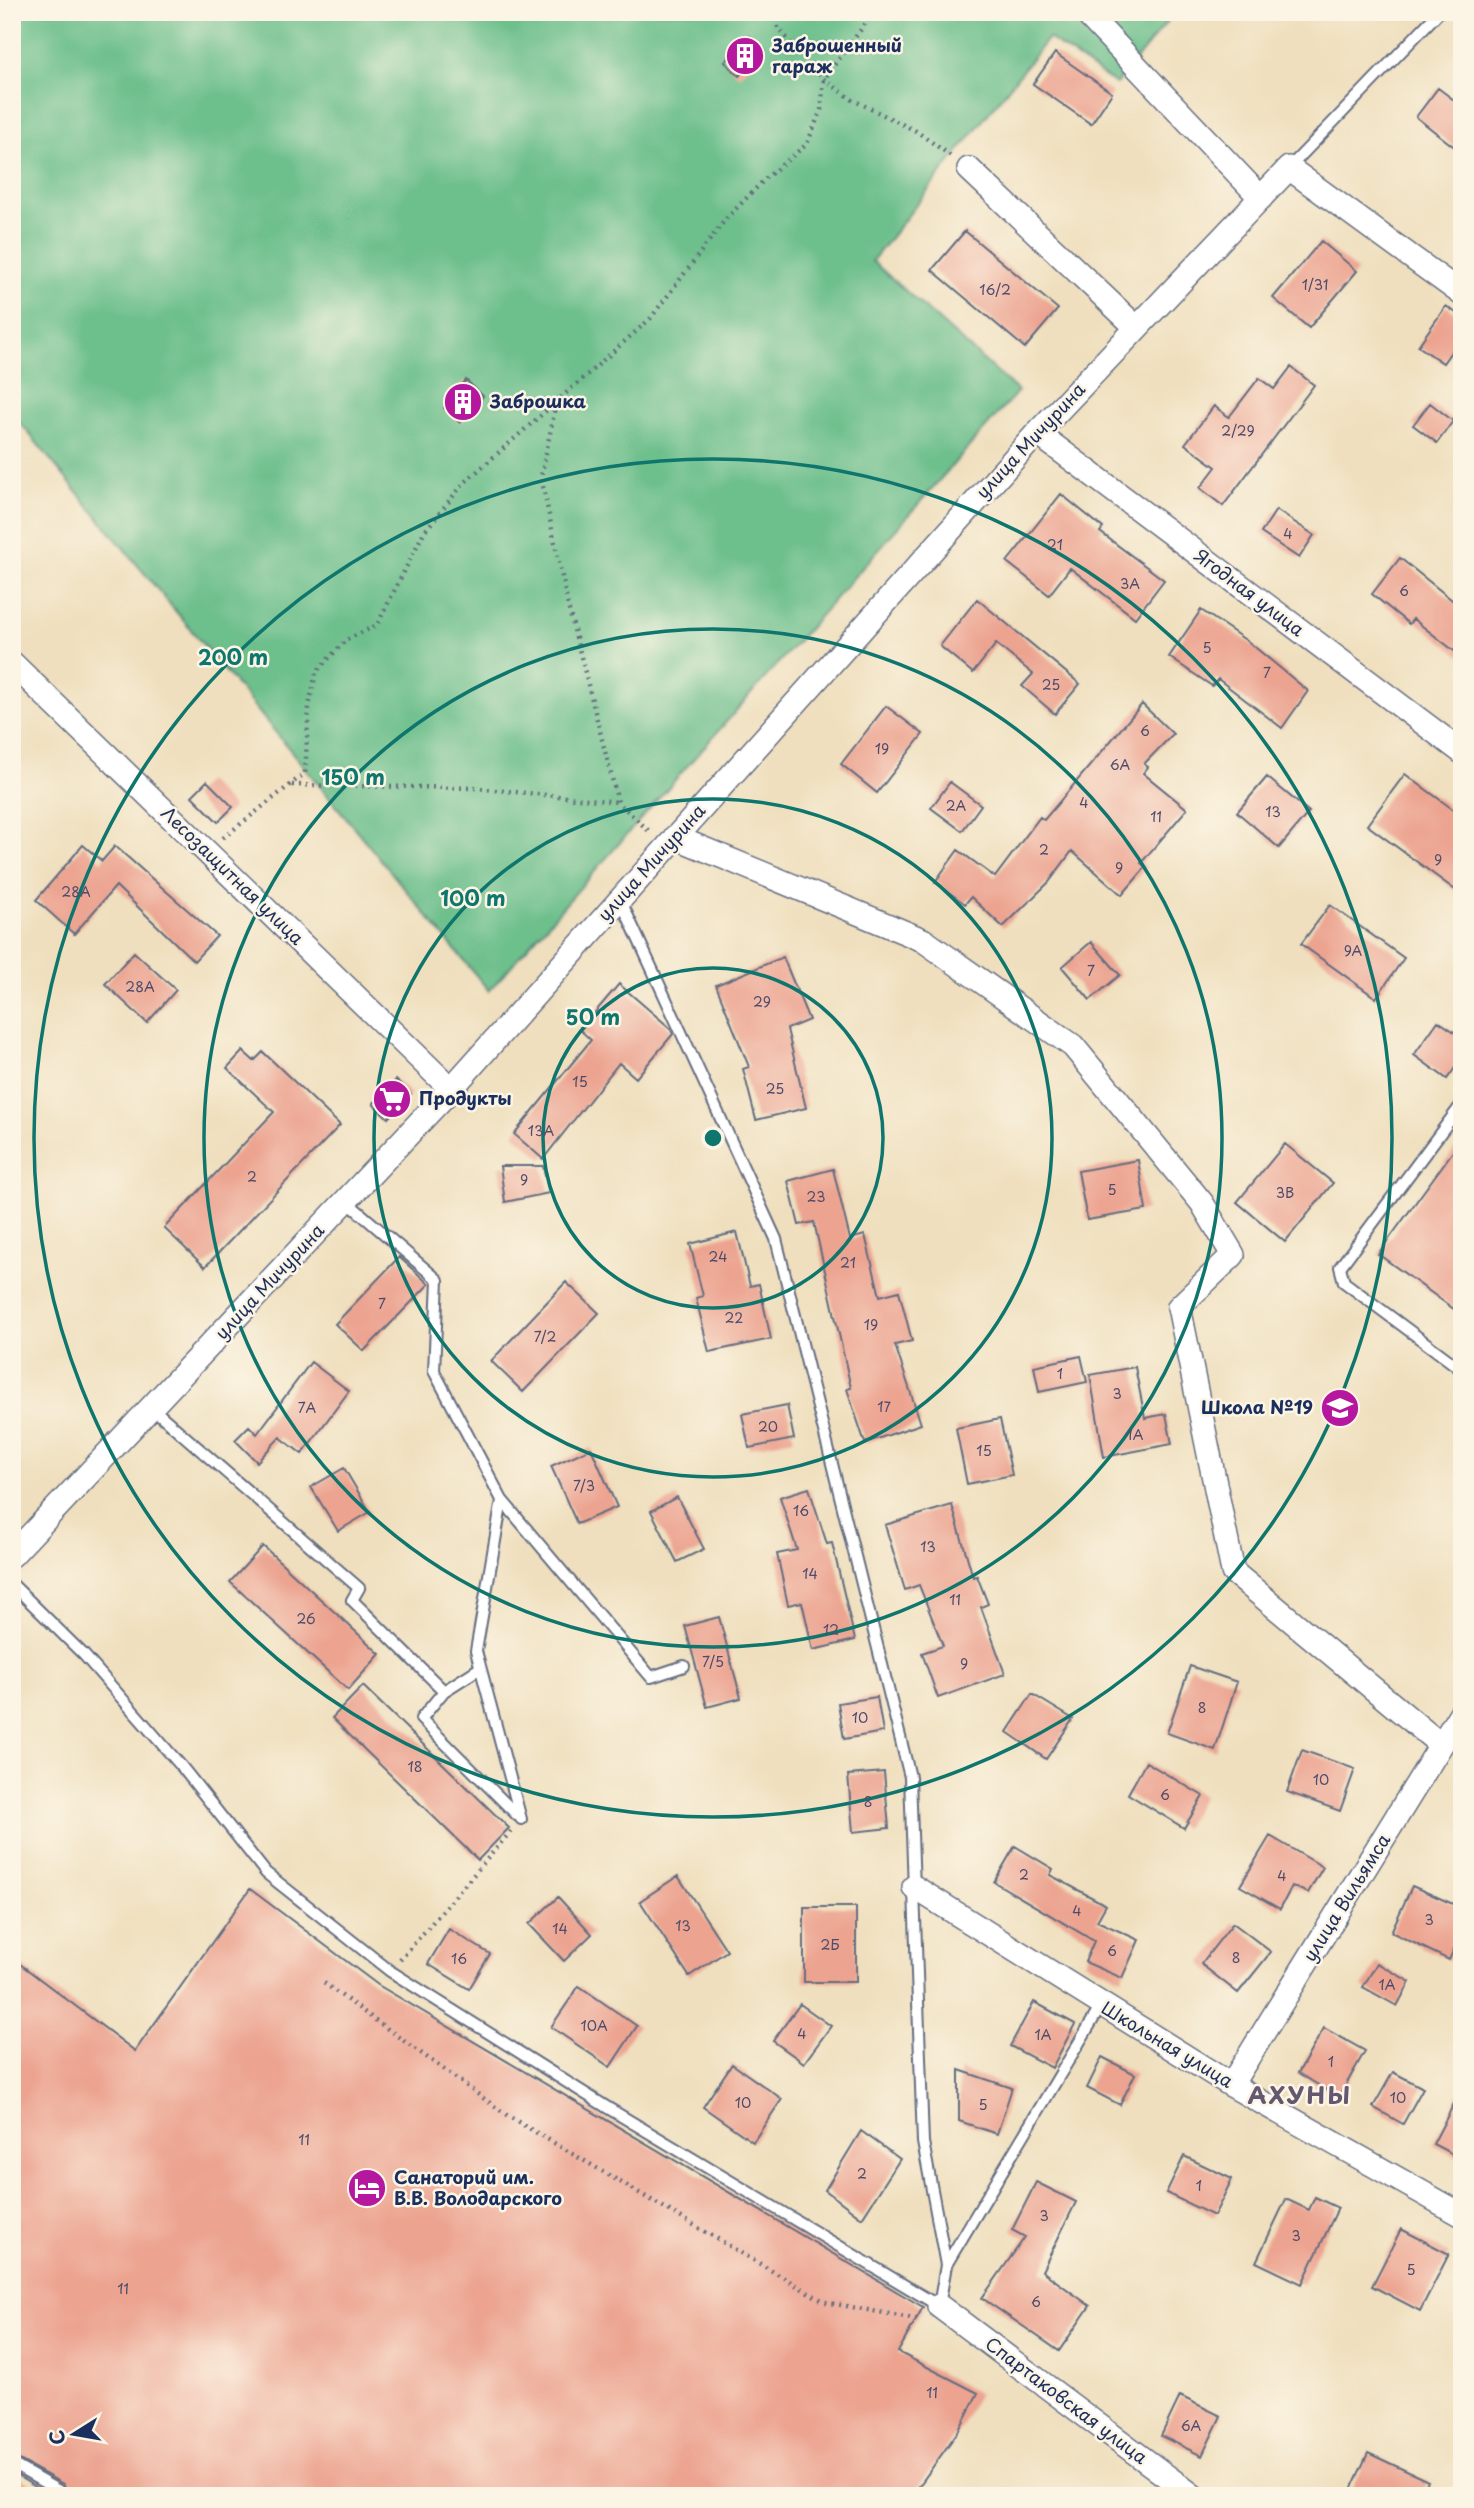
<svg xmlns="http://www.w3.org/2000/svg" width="1474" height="2508" font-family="'Playpen Sans',sans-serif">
<rect width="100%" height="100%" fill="#fcf5e5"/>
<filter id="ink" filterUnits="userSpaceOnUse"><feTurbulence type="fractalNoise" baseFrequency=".0143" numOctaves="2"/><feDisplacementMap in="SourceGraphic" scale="14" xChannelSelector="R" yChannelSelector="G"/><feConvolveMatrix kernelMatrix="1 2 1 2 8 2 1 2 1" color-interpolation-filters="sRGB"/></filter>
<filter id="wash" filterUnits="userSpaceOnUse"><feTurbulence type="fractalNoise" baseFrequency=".00686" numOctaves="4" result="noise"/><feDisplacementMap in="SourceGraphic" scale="28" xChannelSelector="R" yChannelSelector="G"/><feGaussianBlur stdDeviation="1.57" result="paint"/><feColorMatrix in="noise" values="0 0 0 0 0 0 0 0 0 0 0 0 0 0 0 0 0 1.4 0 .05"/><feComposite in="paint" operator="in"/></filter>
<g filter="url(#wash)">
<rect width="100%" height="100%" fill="#efdfbe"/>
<path fill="#6dbf8c" stroke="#447775" stroke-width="2" d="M12 12H1175L1116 84 1048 38 872 261 1018 391 489 991 12 413Z"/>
<g id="blocks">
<path fill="#eca491" d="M750 36 765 50 739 76 725 62Z
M1055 53 1112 93 1091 124 1033 84Z
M1438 88 1462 106V153L1416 117Z
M965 231 1058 309 1025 348 932 270Z
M1321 241 1357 271 1309 328 1273 298Z
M1446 306 1462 317V336L1443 363 1418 346Z
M1291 367 1314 385 1223 506 1200 488 1216 467 1185 444 1214 406 1229 417 1259 378 1274 389Z
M466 380 483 396 460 423 444 408Z
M1430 403 1453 421 1437 443 1413 425Z
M1061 494 1103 528 1100 532 1164 580 1135 618 1070 568 1049 595 1007 562Z
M1276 510 1314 535 1299 558 1261 533Z
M1400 558 1462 608V657L1413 619 1409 624 1372 594Z
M977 599 1080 684 1055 714 1022 686 1033 674 996 644 973 673 940 646Z
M1201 610 1250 643 1308 691 1282 728 1218 679 1212 686 1169 657Z
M1142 704 1173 734 1144 764 1148 767 1143 773 1187 809 1141 863 1146 867 1122 895 1072 851 1049 882 1003 927 971 897 965 904 935 882 958 850 995 877 1040 817 1044 820Z
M886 706 923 734 877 793 841 764Z
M1405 774 1462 816V895L1367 825Z
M1267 777 1309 812 1279 848 1237 812Z
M207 781 233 807 218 822 192 796Z
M950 782 981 805 962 831 931 808Z
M83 845 102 861 115 846 217 936 194 961 116 886 74 934 36 900Z
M1330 905 1404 958 1376 998 1301 944Z
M1091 942 1120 975 1090 1000 1062 967Z
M134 952 176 990 147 1023 105 984Z
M783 957 809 1020 787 1029 806 1108 756 1120 743 1069 749 1067 716 985Z
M619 984 670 1028 673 1034 636 1078 619 1063 543 1159 514 1134 591 1040 580 1030Z
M1438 1021 1462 1037V1058L1447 1079 1414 1055Z
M243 1051 254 1061 263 1052 340 1125 205 1267 164 1228 274 1112 227 1068Z
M396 1080 411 1094 388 1118 373 1104Z
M1462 1139V1315L1378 1254Z
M1285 1144 1333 1183 1285 1242 1237 1202Z
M1138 1160 1146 1210 1087 1220 1078 1171Z
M500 1166H543L549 1193 505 1202Z
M833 1169 850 1239 865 1235 880 1296 899 1291 912 1341 895 1345 921 1424 865 1443 847 1389 851 1388 814 1222 799 1225 788 1181Z
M737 1232 750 1286 759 1284 771 1339 709 1352 696 1298 703 1296 690 1244Z
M399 1257 429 1284 364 1351 335 1324Z
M566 1282 599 1313 523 1392 491 1361Z
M1081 1356 1087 1382 1039 1392 1034 1366Z
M311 1362 349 1391 302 1454 280 1437 257 1462 235 1440 249 1426 257 1434Z
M1135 1367 1145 1418 1166 1414 1172 1444 1104 1457 1090 1375Z
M787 1405 794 1439 749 1448 742 1414Z
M1000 1419 1012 1475 967 1484 956 1428Z
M591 1448 617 1507 577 1524 551 1466Z
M344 1468 370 1512 338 1531 311 1487Z
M809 1488 827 1544 832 1543 855 1640 813 1650 802 1602 788 1605 777 1554 797 1550 780 1497Z
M677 1497 704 1549 677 1562 651 1511Z
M952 1505 973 1577 977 1576 988 1604 981 1607 1005 1674 938 1698 922 1653 943 1646 919 1585 905 1590 885 1525Z
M263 1546 380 1654 348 1690 230 1582Z
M719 1617 741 1698 707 1707 685 1626Z
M1190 1666 1237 1682 1215 1750 1167 1733Z
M363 1686 509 1828 478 1860 332 1718Z
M1032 1694 1073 1719 1046 1759 1007 1732Z
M877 1697 883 1732 844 1739 838 1703Z
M1302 1750 1355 1769 1340 1811 1287 1792Z
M1146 1762 1203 1796 1184 1828 1128 1794Z
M884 1772 889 1828 853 1832 848 1775Z
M1270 1836 1323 1867 1308 1893 1292 1886 1280 1909 1240 1886Z
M1015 1846 1053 1869 1050 1875 1106 1905 1097 1921 1139 1940 1122 1978 1085 1962 1094 1941 994 1882Z
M678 1876 727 1951 689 1976 640 1901Z
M1412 1886 1462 1908V1932L1449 1960 1391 1932Z
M250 1889 378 1985 923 2307 898 2352 978 2393 959 2430 912 2496H66L67 2490 63 2484 12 2456V1958L135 2051Z
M558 1897 592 1934 564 1961 529 1924Z
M804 1907H856V1982H804Z
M1233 1923 1271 1952 1238 1993 1201 1964Z
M449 1929 490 1954 469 1989 428 1964Z
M1377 1963 1410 1982 1397 2006 1363 1987Z
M579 1986 637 2026 610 2067 551 2027Z
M1034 2002 1075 2024 1052 2068 1010 2046Z
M800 2004 831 2026 804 2063 773 2041Z
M1324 2028 1365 2051 1339 2097 1298 2073Z
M1102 2057 1135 2074 1120 2105 1087 2088Z
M732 2064 782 2099 753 2142 703 2107Z
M959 2070 1012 2088 997 2134 959 2121Z
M1393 2072 1423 2088 1403 2124 1373 2107Z
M1462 2088V2159L1433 2144Z
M861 2131 900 2159 862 2218 825 2190Z
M1184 2156 1232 2179 1214 2216 1166 2193Z
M1036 2182 1076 2202 1042 2271 1090 2306 1059 2351 982 2298 1025 2237 1012 2230Z
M1315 2197 1338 2208 1302 2284 1256 2262 1286 2199 1309 2210Z
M1401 2229 1449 2254 1420 2311 1372 2286Z
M1180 2396 1221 2416 1202 2456 1161 2436Z
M1368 2453 1428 2481 1421 2496H1348Z
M12 2473 49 2495V2496H12Z"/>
</g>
</g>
<g filter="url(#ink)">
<use href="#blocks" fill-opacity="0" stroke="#656d80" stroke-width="2"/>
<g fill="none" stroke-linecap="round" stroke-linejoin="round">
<g stroke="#656d80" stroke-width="14">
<path id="service" d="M1289 168 1439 12
M1462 1104 1340 1267 1344 1282 1462 1370
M346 1201 438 1280 434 1371 502 1500 476 1651 521 1819
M151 1407 359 1588 352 1600 444 1691 421 1719 518 1816
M502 1500 651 1677 684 1666
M12 1584 84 1655 182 1767 266 1873 390 1971 608 2108 939 2306 946 2265 923 2142 910 1777 776 1239 620 899
M444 1691 480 1668
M946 2265 1101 2006
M12 2464 59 2491 57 2496"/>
</g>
<g stroke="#656d80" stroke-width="26">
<path id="minor" d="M1085 12 1261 198
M969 169 1137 328
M1037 433 1462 752
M12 663 451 1089
M675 837 923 940 1073 1046 1202 1203 1233 1255 1179 1307 1233 1572 1441 1745
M12 1555 451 1089 1037 433 1289 168 1462 294
M914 1887 1231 2085 1462 2215
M1231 2085 1462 1711
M939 2306 1193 2496"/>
</g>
<path stroke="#656d80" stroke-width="4.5" stroke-dasharray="2 5" stroke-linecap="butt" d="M776 12 778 28 824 79 853 100 916 131 954 158
M556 404 541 477 569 610 618 802 651 833
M292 785 475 788 618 802
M223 838 305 773 309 706 316 672 346 640 377 625 424 532 463 484 650 319 725 220 767 177 807 144 821 110 824 79 874 12
M400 1960 513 1829
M324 1983 508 2116 825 2302 921 2320"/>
<use href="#service" stroke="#fff" stroke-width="10"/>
<use href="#minor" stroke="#fff" stroke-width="23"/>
</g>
</g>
<g fill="none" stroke="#0f766e" stroke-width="3.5">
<circle cx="713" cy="1138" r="170"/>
<circle cx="713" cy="1138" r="339"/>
<circle cx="713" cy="1138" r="509"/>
<circle cx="713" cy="1138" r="679"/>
</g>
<defs>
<g id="building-disc" transform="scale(2.0125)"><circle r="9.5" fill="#b5179e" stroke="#fcf5e5"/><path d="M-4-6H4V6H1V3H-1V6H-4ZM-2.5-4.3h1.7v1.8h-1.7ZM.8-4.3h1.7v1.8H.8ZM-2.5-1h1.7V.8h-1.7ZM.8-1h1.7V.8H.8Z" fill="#fff"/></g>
<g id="supermarket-disc" transform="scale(2.0125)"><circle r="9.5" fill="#b5179e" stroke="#fcf5e5"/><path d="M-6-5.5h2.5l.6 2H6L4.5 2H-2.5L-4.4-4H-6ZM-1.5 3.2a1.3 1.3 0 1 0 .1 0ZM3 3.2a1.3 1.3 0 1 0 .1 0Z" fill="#fff"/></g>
<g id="school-disc" transform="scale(2.0125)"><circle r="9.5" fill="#b5179e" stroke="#fcf5e5"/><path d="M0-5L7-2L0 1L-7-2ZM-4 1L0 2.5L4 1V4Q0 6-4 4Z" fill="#fff"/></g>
<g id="hotel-disc" transform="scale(2.0125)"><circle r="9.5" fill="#b5179e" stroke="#fcf5e5"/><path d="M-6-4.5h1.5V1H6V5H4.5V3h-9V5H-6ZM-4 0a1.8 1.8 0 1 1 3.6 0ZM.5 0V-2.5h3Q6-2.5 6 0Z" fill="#fff"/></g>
</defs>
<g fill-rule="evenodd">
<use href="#building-disc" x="745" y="56"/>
<use href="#building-disc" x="463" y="402"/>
<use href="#supermarket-disc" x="392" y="1099"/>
<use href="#school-disc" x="1340" y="1408"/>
<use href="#hotel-disc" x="367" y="2188"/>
</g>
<g text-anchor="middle" stroke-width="5" stroke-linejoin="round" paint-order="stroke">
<g font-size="14" fill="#4f4c6b">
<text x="1315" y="290">1/31</text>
<text x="995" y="295">16/2</text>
<text x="1238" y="436">2/29</text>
<text x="1288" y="539">4</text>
<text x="1055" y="550">21</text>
<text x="1130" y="589">3А</text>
<text x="1404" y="596">6</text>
<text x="1207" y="653">5</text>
<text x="1267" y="678">7</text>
<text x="1051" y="690">25</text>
<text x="1145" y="736">6</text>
<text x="882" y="754">19</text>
<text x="1120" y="770">6А</text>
<text x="1084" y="808">4</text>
<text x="956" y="811">2А</text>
<text x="1273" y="817">13</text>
<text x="1156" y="822">11</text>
<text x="1044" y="855">2</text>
<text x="1438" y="865">9</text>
<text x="1119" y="873">9</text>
<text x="76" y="897">28А</text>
<text x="1353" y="956">9А</text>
<text x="1091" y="976">7</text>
<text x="140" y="992">28А</text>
<text x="762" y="1007">29</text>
<text x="580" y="1087">15</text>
<text x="775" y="1094">25</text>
<text x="541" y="1136">13А</text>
<text x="252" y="1182">2</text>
<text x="524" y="1185">9</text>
<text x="1112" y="1195">5</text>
<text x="1285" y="1198">3В</text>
<text x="816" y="1202">23</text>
<text x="718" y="1262">24</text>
<text x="848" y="1268">21</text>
<text x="382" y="1309">7</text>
<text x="734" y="1323">22</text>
<text x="871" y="1330">19</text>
<text x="545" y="1342">7/2</text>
<text x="1060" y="1379">1</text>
<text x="1117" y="1399">3</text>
<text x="884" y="1412">17</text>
<text x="307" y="1413">7А</text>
<text x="768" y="1432">20</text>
<text x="1135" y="1440">1А</text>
<text x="984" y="1456">15</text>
<text x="584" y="1491">7/3</text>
<text x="801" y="1516">16</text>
<text x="928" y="1552">13</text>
<text x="810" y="1579">14</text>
<text x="955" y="1605">11</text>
<text x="306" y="1624">26</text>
<text x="831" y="1635">12</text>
<text x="713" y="1667">7/5</text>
<text x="964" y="1669">9</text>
<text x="1202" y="1713">8</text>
<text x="860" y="1723">10</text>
<text x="415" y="1772">18</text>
<text x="1321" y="1785">10</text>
<text x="1165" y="1800">6</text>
<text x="868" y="1807">8</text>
<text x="1024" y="1880">2</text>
<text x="1282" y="1881">4</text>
<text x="1077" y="1916">4</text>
<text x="1429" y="1925">3</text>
<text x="683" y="1931">13</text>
<text x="560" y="1934">14</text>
<text x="830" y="1950">2Б</text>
<text x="1112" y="1956">6</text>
<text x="1236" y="1963">8</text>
<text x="459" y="1964">16</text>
<text x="1387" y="1990">1А</text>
<text x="594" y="2031">10А</text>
<text x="802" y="2039">4</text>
<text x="1043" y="2040">1А</text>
<text x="1331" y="2067">1</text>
<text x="1398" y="2103">10</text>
<text x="743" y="2108">10</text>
<text x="983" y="2110">5</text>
<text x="304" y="2145">11</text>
<text x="862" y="2179">2</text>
<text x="1199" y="2191">1</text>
<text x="1044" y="2221">3</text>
<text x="1296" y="2241">3</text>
<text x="1411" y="2275">5</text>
<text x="123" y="2294">11</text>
<text x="1036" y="2307">6</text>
<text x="932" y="2398">11</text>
<text x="1191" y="2431">6А</text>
</g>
<g font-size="18" font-weight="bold" fill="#1b2f5e" stroke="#fcf5e5" text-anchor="start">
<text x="772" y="52">Заброшенный<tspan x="772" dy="21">гараж</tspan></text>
<text x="490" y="408">Заброшка</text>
<text x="419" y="1105">Продукты</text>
<text x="1313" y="1414" text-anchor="end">Школа №19</text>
<text x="394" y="2184">Санаторий им.<tspan x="394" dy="21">В.В. Володарского</tspan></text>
</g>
<g font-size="18" fill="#1b2f5e" stroke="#fcf5e5">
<text transform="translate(1031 441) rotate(-47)" y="6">улица Мичурина</text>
<text transform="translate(1249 593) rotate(37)" y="6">Ягодная улица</text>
<text transform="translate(652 863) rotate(-48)" y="6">улица Мичурина</text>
<text transform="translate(232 876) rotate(44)" y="6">Лесозащитная улица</text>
<text transform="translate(270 1282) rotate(-47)" y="6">улица Мичурина</text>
<text transform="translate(1347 1898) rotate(-58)" y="6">улица Вильямса</text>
<text transform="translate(1167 2045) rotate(31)" y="6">Школьная улица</text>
<text transform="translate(1066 2401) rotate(37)" y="6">Спартаковская улица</text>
</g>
<g font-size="24" font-weight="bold" letter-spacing="2" fill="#645870" stroke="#fcf5e5">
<text x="1300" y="2104">АХУНЫ</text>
</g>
</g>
<circle cx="713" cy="1138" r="10" fill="#0f766e" stroke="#fcf5e5" stroke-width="3.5"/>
<g font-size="21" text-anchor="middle" font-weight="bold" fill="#0f766e" stroke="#fcf5e5" stroke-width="5" stroke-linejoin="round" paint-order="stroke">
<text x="233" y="665">200 m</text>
<text x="353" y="785">150 m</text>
<text x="473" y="906">100 m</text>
<text x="593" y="1025">50 m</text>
</g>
<rect width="1474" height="2508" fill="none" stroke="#fcf5e5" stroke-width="42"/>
<g transform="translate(74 2434) rotate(259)" stroke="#fcf5e5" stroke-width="5" paint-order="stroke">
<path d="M0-5L12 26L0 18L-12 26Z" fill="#1b2f5e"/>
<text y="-10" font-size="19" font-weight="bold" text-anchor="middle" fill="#1b2f5e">С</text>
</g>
</svg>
